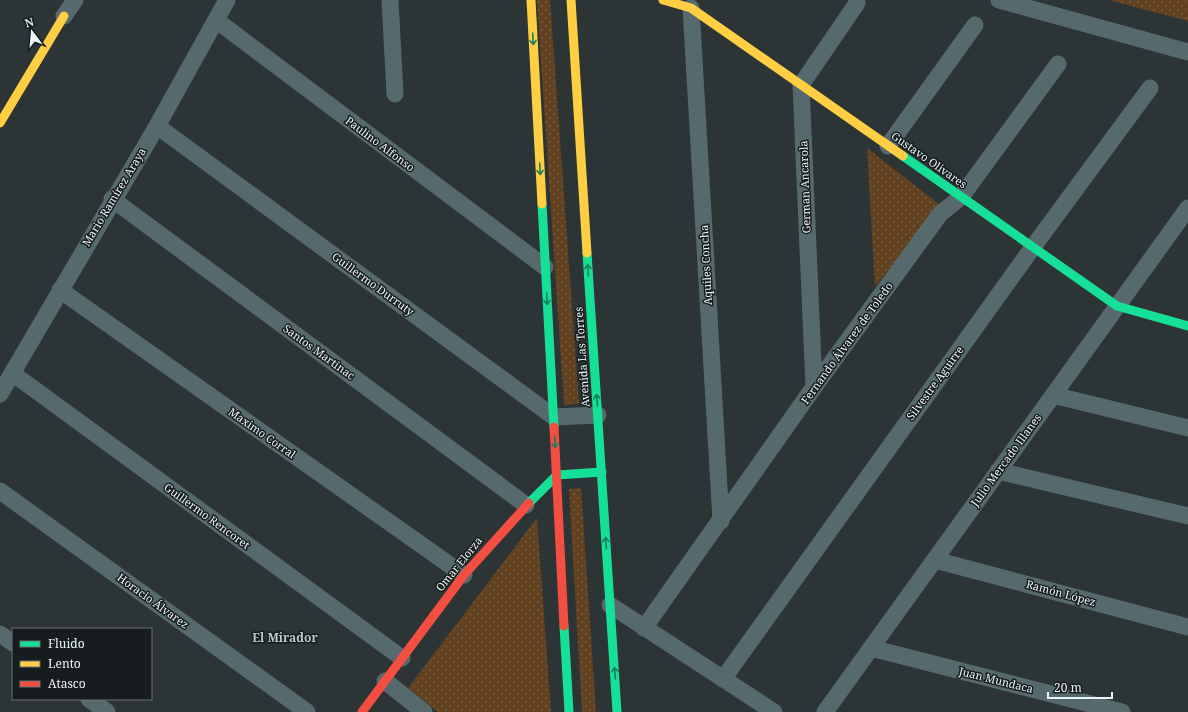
<svg xmlns="http://www.w3.org/2000/svg" width="1188" height="712" font-family="'Noto Serif',serif">
<defs>
<pattern id="grass-dots" width="8" height="8" patternUnits="userSpaceOnUse"><rect width="8" height="8" fill="#61411f"/><path d="M2 2h.1M6 6h.1" fill="none" stroke="#785d40" stroke-width="1.8" stroke-linecap="round"/></pattern>
</defs>
<rect width="100%" height="100%" fill="#2d3436"/>
<path fill="url(#grass-dots)" d="M537 0H550L579 404 564 405Z
M1109 0H1188V21Z
M867 148 940 205 875 287Z
M581 488 596 712H582L569 489Z
M537 518 551 712H438L408 688Z"/>
<g fill="none" stroke-linecap="round" stroke-linejoin="round">
<path stroke="#56696d" stroke-width="17" d="M390 0 395 94
M999 0 1188 52
M691 8 721 521
M64 16 75 0
M216 20 545 267
M157 126 554 417 598 415
M888 146 975 25
M112 199 526 505
M60 290 464 575
M12 373 402 658
M814 387 801 85 857 3
M0 394 157 126 227 0
M1053 395 1188 428
M998 471 1188 516
M0 491 307 712
M935 560 1188 627
M610 605 774 712
M644 628 814 387 940 214 961 197 1058 64
M0 634 13 643
M871 648 1122 712
M723 679 1033 247 1150 88
M385 681 424 712
M89 699 107 712
M825 712 1188 208"/>
<path stroke="#16e098" stroke-width="9" d="M903 156 1117 306 1188 326
M542 204 554 427
M587 253 617 712
M529 503 557 475 602 472
M564 626 569 712"/>
<path stroke="#ffcf43" stroke-width="9" d="M531 0 542 204
M571 0 587 253
M663 0 691 8 903 156
M0 123 64 16"/>
<path stroke="#f24e42" stroke-width="9" d="M554 427 564 626
M362 712 464 575 529 503"/>
</g>
<defs><path id="oneway-shaft" d="M-6 0H5M1.5-3L5.5 0L1.5 3" fill="none" stroke-width="1.6" stroke-linecap="round" stroke-linejoin="round"/></defs>
<g stroke="#167e5b">
<use href="#oneway-shaft" transform="translate(533 39) rotate(87)"/>
<use href="#oneway-shaft" transform="translate(540 169) rotate(87)"/>
<use href="#oneway-shaft" transform="translate(588 270) rotate(-94)"/>
<use href="#oneway-shaft" transform="translate(547 299) rotate(87)"/>
<use href="#oneway-shaft" transform="translate(597 400) rotate(-94)"/>
<use href="#oneway-shaft" transform="translate(555 442) rotate(87)"/>
<use href="#oneway-shaft" transform="translate(606 543) rotate(-94)"/>
<use href="#oneway-shaft" transform="translate(615 673) rotate(-94)"/>
</g>
<g text-anchor="middle" stroke-width="3" stroke-linejoin="round" paint-order="stroke">
<g font-size="11" fill="#ebf4f6" stroke="#171d1e">
<text transform="translate(380 144) rotate(37)" y="4">Paulino Alfonso</text>
<text transform="translate(929 160) rotate(35)" y="4">Gustavo Olivares</text>
<text transform="translate(805 187) rotate(-92)" y="4">German Ancarola</text>
<text transform="translate(114 197) rotate(-59)" y="4">Mario Ramírez Araya</text>
<text transform="translate(706 265) rotate(-93)" y="4">Aquiles Concha</text>
<text transform="translate(373 284) rotate(36)" y="4">Guillermo Durruty</text>
<text transform="translate(847 343) rotate(-54)" y="4">Fernando Álvarez de Toledo</text>
<text transform="translate(319 352) rotate(36)" y="4">Santos Martinac</text>
<text transform="translate(582 357) rotate(-94)" y="4">Avenida Las Torres</text>
<text transform="translate(935 383) rotate(-54)" y="4">Silvestre Aguirre</text>
<text transform="translate(262 433) rotate(35)" y="4">Maximo Corral</text>
<text transform="translate(1006 460) rotate(-54)" y="4">Julio Mercado Illanes</text>
<text transform="translate(207 516) rotate(36)" y="4">Guillermo Rencoret</text>
<text transform="translate(459 564) rotate(-51)" y="4">Omar Elorza</text>
<text transform="translate(1061 593) rotate(15)" y="4">Ramón López</text>
<text transform="translate(153 601) rotate(36)" y="4">Horacio Álvarez</text>
<text transform="translate(996 680) rotate(14)" y="4">Juan Mundaca</text>
</g>
<g font-size="12" font-weight="bold" fill="#b9c9ce" stroke="#171d1e">
<text x="285" y="642">El Mirador</text>
</g>
</g>
<rect x="12" y="628" width="140" height="72" fill="#171d1e" stroke="#6c7374"/>
<rect x="20" y="641" width="20" height="6" fill="#16e098" stroke="#6c7374"/>
<text x="48" y="648" font-size="12" fill="#ebf4f6">Fluido</text>
<rect x="20" y="661" width="20" height="6" fill="#ffcf43" stroke="#6c7374"/>
<text x="48" y="668" font-size="12" fill="#ebf4f6">Lento</text>
<rect x="20" y="681" width="20" height="6" fill="#f24e42" stroke="#6c7374"/>
<text x="48" y="688" font-size="12" fill="#ebf4f6">Atasco</text>
<g transform="translate(32 32) rotate(344)" stroke="#171d1e" stroke-width="3" paint-order="stroke">
<path d="M0-3L7 15L0 10L-7 15Z" fill="#ebf4f6"/>
<text y="-6" font-size="11" font-weight="bold" text-anchor="middle" fill="#ebf4f6">N</text>
</g>
<path d="M1048 692v6h64v-6" fill="none" stroke="#ebf4f6" stroke-width="2"/>
<text x="1054" y="692" font-size="12" fill="#ebf4f6" stroke="#171d1e" stroke-width="3" paint-order="stroke">20 m</text>
</svg>
